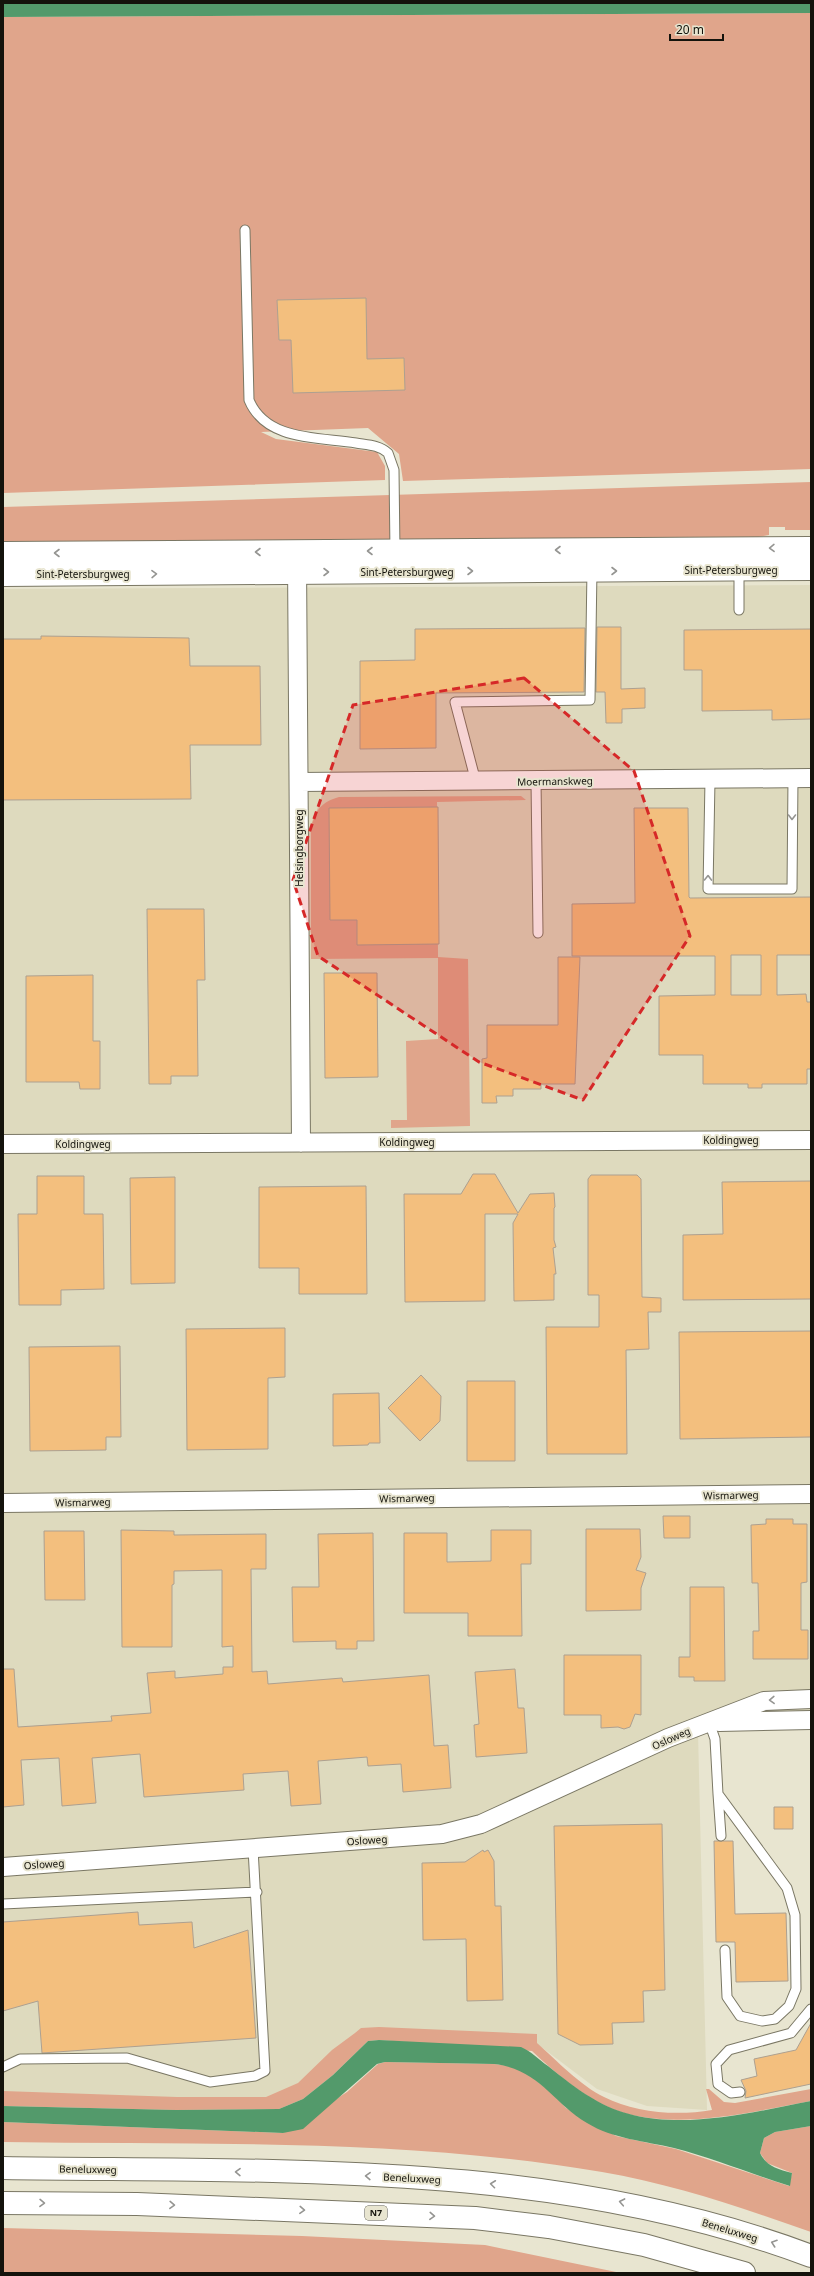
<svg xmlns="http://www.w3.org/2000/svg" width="814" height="2276" font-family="'Noto Sans',sans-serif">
<rect width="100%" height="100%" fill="#e8e5d0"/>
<path fill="#dedabe" d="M811 585V1714L698 1732 707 2110 647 2106 597 2089 532 2040 369 2030 275 2102 3 2096V589Z"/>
<path fill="#e0a58b" d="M811 13V469L403 481 399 454 368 428 261 432 276 439 377 452 385 466V480L3 493V17Z
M811 482V530H785V527H769V535L736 541 3 548V507Z
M521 796 526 800 437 802 438 957 468 959 470 1126 391 1128V1120H407L406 1041 438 1039V958L311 959V826C316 809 322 802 339 797Z
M379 2027 537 2034V2043C556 2060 581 2086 604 2097 635 2113 677 2116 712 2110L706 2089H709L724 2102 735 2103 811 2089V2101C750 2112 670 2133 610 2108 581 2095 555 2073 532 2051L379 2040 368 2041 333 2075 303 2099 279 2109 176 2110 3 2106V2091L177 2097H266L298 2083 332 2050 355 2033 361 2028Z
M385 2062 494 2064 511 2066 527 2073 552 2093 566 2108 616 2136 676 2149 789 2186 792 2173 767 2163 760 2153 764 2138 775 2132 811 2126V2232C743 2208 673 2184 602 2172 404 2138 202 2145 3 2142V2122L283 2133 347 2092 378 2064Z
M3 2228 302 2236 485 2245 621 2273H3Z"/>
<path fill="#539a6b" d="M3 3H811V13L3 17Z
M379 2040 521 2047C532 2052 538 2059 548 2066 562 2077 576 2089 592 2098 656 2138 742 2114 811 2101V2126L775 2132 764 2138 760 2153C767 2167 778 2169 792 2173L790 2186C751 2174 713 2158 674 2148 645 2141 613 2139 587 2123 552 2102 539 2069 494 2064L385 2062 377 2064 303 2129 283 2133 3 2122V2106L176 2110 279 2109 303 2099 333 2075 368 2041Z"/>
<path fill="#f3bf7e" stroke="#ada090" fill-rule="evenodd" d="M366 298 367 359 404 358 405 390 293 393 291 340H279L277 300Z
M597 627H621V689L645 688V708L622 709V723H606L605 692H596Z
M585 628 584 692 436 693V748L360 749V661L415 660V629Z
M811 629V719L772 720V710L702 711V670H684V630Z
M41 636 189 638 190 666H260L261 745H190L191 799 3 800V639H41Z
M438 807 439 944 357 945V920H330L329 808Z
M634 808H688L689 897 690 898 811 897V955H777V995L806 994 807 1002H811V1069H807V1084H762V1088H748V1084H703V1055H659V996L715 995V956H572V904L635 903ZM731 955H761V995H731Z
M147 909H204L205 980H197L198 1076H171V1084H149Z
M558 957H580L575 1084H541V1089H513V1096H496L497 1103H482V1059L487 1058V1025H558Z
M324 973H377L378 1077 325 1078Z
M93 975V1041H100V1089H80L79 1082H26V976Z
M473 1174H495L518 1213 530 1194 554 1193 555 1207 554 1208V1240L556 1247 553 1248 556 1274H554V1300L514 1301 513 1223 518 1214H485V1301L405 1302 404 1194H461Z
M591 1175H637L641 1179 642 1297 661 1298V1312H648L649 1349 626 1350 627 1454H547L546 1327H599V1295H588V1179Z
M37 1176H84V1214H103L104 1289 61 1290V1305H19L18 1214H37Z
M175 1177V1283L131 1284 130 1178Z
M811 1181V1299L683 1300V1235L723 1234 722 1182Z
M366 1186 367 1294H299V1268H259V1187Z
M285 1328V1377L268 1378V1449L187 1450 186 1329Z
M811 1331V1437L680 1439 679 1332Z
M120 1346 121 1437H106V1450L30 1451 29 1347Z
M421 1375 441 1396 440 1421 420 1441 388 1408Z
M467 1381H515V1461H467Z
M379 1393 380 1443H369L368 1445 333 1446V1394Z
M663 1516H690V1538H664Z
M766 1519H793V1524H807V1582L801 1583V1630H808V1659H753V1631H759L758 1583H752L751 1525 766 1524Z
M586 1529H640L641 1557 636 1570 646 1573 641 1588V1610L586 1611Z
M121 1530 174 1531V1535L266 1534V1569H251L252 1672 267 1671 268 1684 342 1678 343 1682 429 1675 434 1746 448 1745 451 1788 403 1792 401 1764 368 1766 367 1757 318 1761 321 1804 291 1806 288 1771 243 1774 244 1790 144 1797 140 1754 92 1758 96 1803 62 1806 59 1758 21 1760 24 1805 3 1807V1669H14L18 1727 112 1721 111 1716 151 1713 147 1673 175 1671V1678L223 1674V1667H233V1646L222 1647V1570L174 1571V1584L172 1585V1647H122Z
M491 1530H531V1564H521L522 1636H468V1613H404V1533H447V1562L491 1561Z
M44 1531H84L85 1600H45Z
M373 1533 374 1641H357V1649H336V1641L293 1642 292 1587H319L318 1534Z
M690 1587H724L725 1681H694V1677H679V1657H690Z
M564 1655H641V1715L635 1714 630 1727 624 1729 618 1727 601 1728V1715H564Z
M515 1669 518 1708H524L527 1753 476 1757 474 1725 479 1724 475 1672Z
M774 1807H793V1829H774Z
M662 1824 665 1990 643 1991 644 2022 612 2023 613 2044 580 2045 558 2034 554 1826Z
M714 1841H733L735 1914 786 1913 788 1981 736 1982 735 1942H716Z
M483 1850 484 1852 488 1850 494 1861 495 1906H501L503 2000 467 2001 466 1939 423 1940 422 1863 465 1862Z
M138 1912 139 1925 192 1922 194 1948 248 1930 256 2038 42 2053 38 2001 3 2011V1922Z
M811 2023V2084L745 2098 746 2091 741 2080 757 2076 754 2059 796 2050Z"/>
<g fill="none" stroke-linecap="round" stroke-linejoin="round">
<g stroke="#7a7764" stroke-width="11">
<path id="lane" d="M245 230 249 400C266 441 318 437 356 443 368 445 379 445 388 453L394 470 395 552
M739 610V568
M710 780 708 889H792L793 778
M536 781 538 933
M476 782 455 702 590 700 592 569
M709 1722 715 1739 718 1794 787 1888 795 1915 796 1989 789 2006 775 2019 762 2021 740 2016 727 1997 725 1950
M718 1794 721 1836
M3 1904 257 1892
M3 2067 20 2059 127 2058 210 2082 255 2076 265 2071 253 1848
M740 2092 731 2093 718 2084 716 2064 729 2050 791 2033 811 2009"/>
</g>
<g stroke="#7a7764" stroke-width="20">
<path id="street" d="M297 560 301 1143
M299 782 811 778
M3 1144 811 1140
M3 1503 811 1494
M719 1722 811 1720
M3 1867 442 1834 481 1824 668 1738 764 1701 811 1699"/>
</g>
<g stroke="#7a7764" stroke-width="24">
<path id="secondary" d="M3 553 811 548
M3 575 811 569"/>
</g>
<g stroke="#7a7764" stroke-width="24">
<path id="highway" d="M3 2168C273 2172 554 2159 811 2256
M3 2203 137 2204 475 2218 549 2227 644 2245 744 2273"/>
</g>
<use href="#lane" stroke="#fff" stroke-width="9"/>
<use href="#street" stroke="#fff" stroke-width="18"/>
<use href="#secondary" stroke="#fff" stroke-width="22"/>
<use href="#highway" stroke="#fff" stroke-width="22"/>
</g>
<defs><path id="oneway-chevron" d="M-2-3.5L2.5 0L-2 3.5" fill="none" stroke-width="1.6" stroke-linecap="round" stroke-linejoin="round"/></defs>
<g stroke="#959592">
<use href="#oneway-chevron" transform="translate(772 548) rotate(179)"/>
<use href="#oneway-chevron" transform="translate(558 550) rotate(180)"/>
<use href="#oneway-chevron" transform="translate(370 551) rotate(180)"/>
<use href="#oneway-chevron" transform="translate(258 552) rotate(180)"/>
<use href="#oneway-chevron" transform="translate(57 553) rotate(180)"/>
<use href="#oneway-chevron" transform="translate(470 571)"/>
<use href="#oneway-chevron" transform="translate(614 571)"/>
<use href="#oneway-chevron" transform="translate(326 572)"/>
<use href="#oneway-chevron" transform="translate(154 574) rotate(-1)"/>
<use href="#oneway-chevron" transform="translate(792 817) rotate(90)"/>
<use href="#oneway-chevron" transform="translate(708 878) rotate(-89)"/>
<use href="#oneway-chevron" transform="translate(772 1700) rotate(178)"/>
<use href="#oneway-chevron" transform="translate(238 2172) rotate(-179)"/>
<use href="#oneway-chevron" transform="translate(368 2176) rotate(-178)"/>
<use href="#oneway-chevron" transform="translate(493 2184) rotate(-173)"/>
<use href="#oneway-chevron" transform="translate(622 2202) rotate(-169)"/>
<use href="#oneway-chevron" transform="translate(42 2203) rotate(1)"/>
<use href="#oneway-chevron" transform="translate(172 2205) rotate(2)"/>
<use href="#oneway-chevron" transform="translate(302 2210) rotate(3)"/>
<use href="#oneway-chevron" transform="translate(432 2216) rotate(3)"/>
<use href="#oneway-chevron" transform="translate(774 2243) rotate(-161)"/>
</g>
<path fill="#d62828" fill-opacity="0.2" stroke="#d62828" stroke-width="3" stroke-dasharray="8 5" stroke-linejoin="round" d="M524 678 634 771 690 936 583 1100 479 1062 318 956 293 880 353 705Z"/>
<g text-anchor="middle" stroke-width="4" stroke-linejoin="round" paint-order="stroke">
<rect fill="#e8e5d0" stroke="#545247" stroke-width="1" x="365" y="2206" width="22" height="14" rx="3"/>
<g font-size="9" font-weight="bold" fill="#14130c">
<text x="376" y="2216">N7</text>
</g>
<g font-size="10" fill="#14130c" stroke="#e8e5d0">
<text x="731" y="574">Sint-Petersburgweg</text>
<text x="407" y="576">Sint-Petersburgweg</text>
<text x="83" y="578">Sint-Petersburgweg</text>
<text transform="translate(555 781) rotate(-1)" y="4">Moermanskweg</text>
<text transform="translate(299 848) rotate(-90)" y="4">Helsingborgweg</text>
<text x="731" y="1144">Koldingweg</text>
<text x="407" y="1146">Koldingweg</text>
<text x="83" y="1148">Koldingweg</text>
<text transform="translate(731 1495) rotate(-1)" y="4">Wismarweg</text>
<text transform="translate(407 1498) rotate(-1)" y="4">Wismarweg</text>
<text transform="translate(83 1502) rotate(-1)" y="4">Wismarweg</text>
<text transform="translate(671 1738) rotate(-24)" y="4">Osloweg</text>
<text transform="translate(367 1840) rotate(-4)" y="4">Osloweg</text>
<text transform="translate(44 1864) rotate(-4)" y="4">Osloweg</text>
<text transform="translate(88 2169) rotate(1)" y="4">Beneluxweg</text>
<text transform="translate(412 2178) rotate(3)" y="4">Beneluxweg</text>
<text transform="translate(730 2230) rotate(17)" y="4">Beneluxweg</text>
</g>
</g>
<rect width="814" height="2276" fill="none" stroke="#14130c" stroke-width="8"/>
<path d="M670 34v6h53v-6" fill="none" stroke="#14130c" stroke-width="2"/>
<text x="676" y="34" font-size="12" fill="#14130c" stroke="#e8e5d0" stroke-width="3" paint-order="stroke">20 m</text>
</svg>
